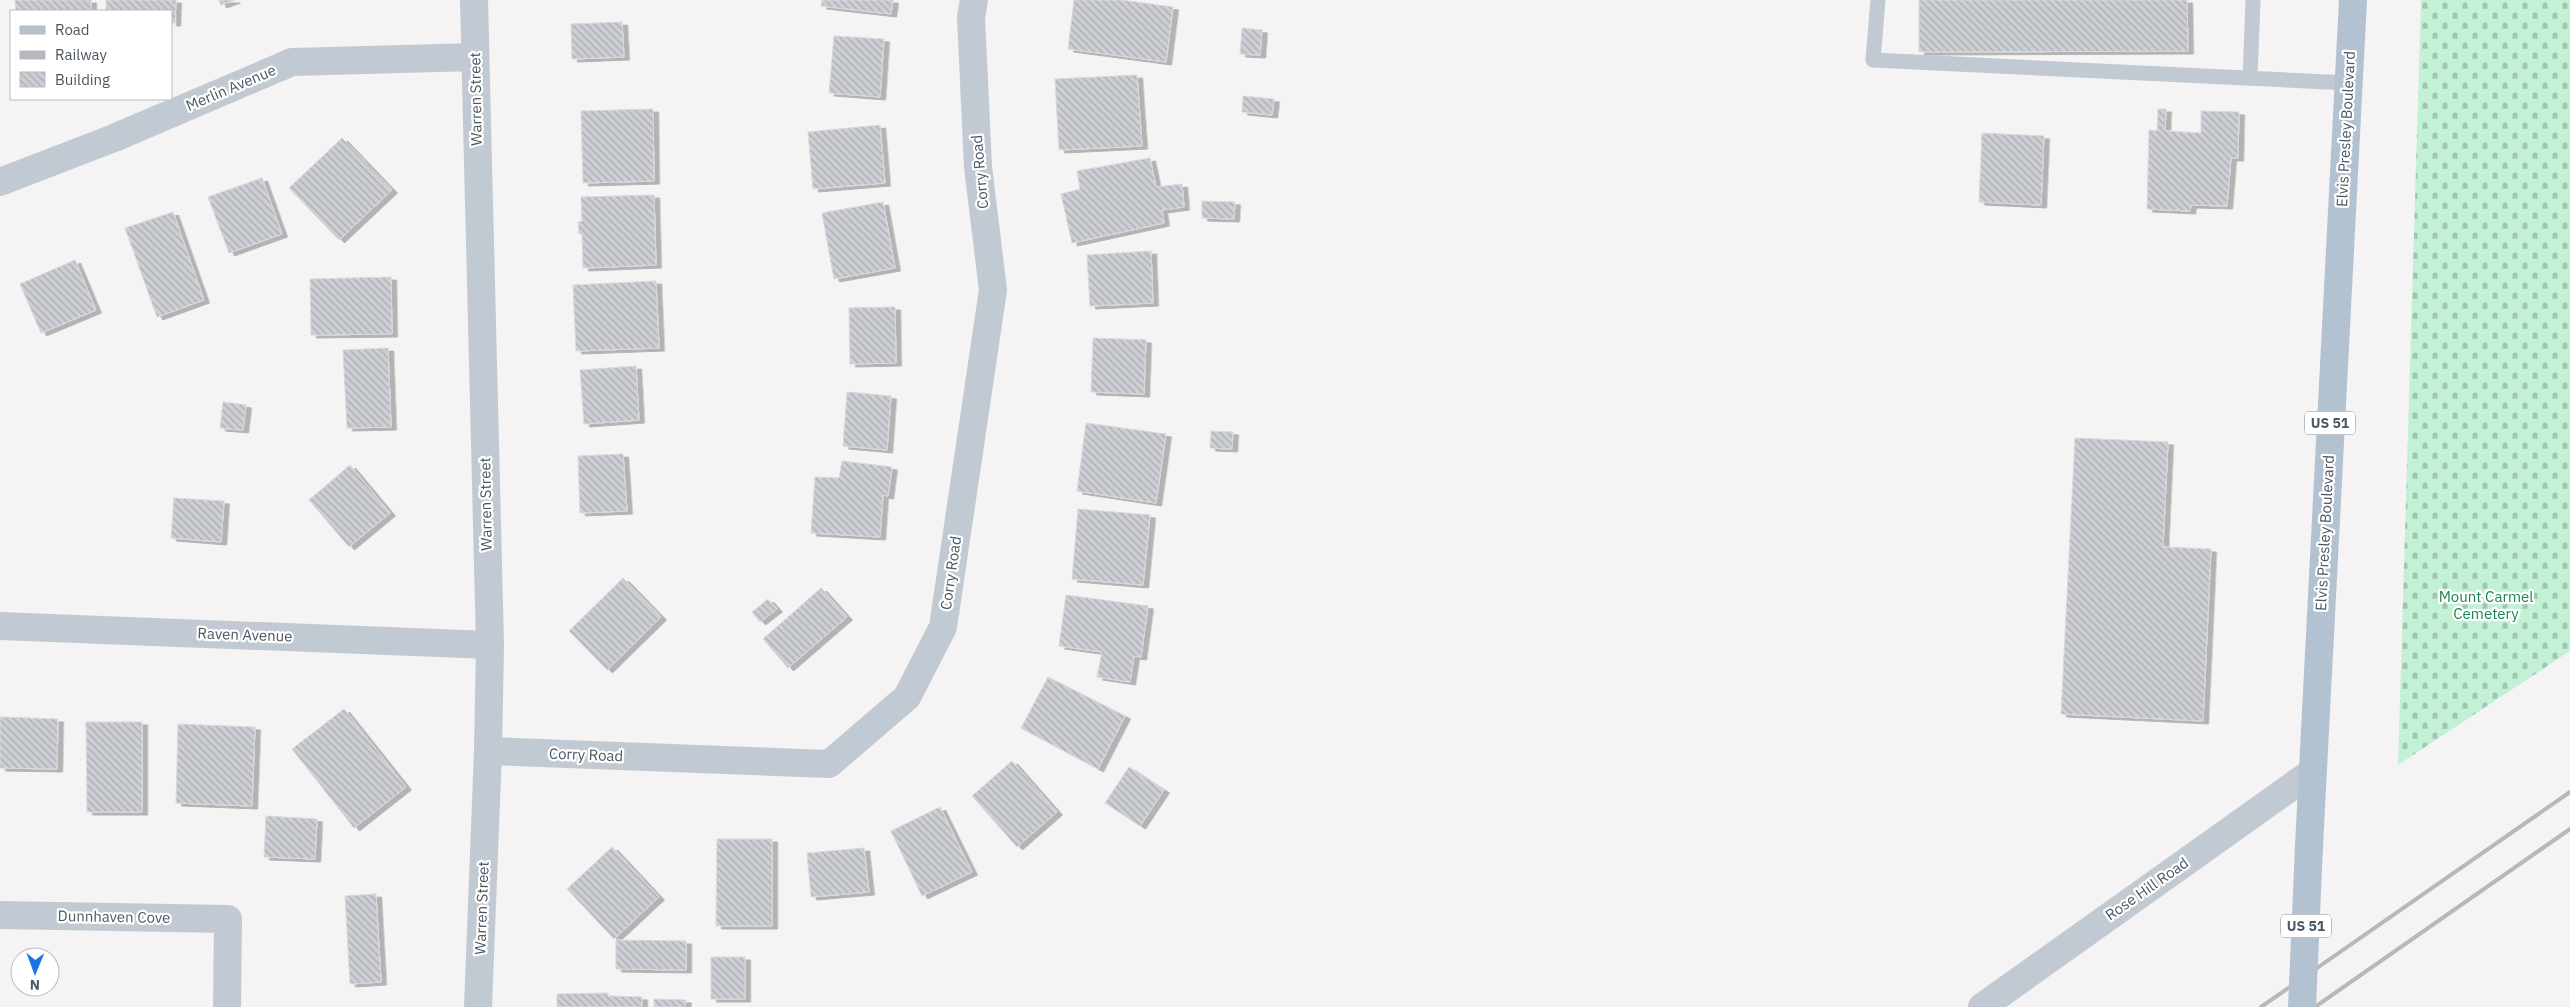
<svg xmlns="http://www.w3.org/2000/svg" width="2570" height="1007" font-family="'IBM Plex Sans',sans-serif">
<defs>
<pattern id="cemetery-stones" width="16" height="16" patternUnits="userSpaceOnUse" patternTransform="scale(1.25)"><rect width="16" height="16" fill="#c3f1d5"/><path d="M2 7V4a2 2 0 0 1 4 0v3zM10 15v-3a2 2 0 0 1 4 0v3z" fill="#a0c6b0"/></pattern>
<pattern id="building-back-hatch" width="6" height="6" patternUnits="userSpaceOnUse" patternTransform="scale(1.25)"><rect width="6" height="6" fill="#cdcfd5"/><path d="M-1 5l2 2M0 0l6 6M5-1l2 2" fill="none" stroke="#a8abb0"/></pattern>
<filter id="shadow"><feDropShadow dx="5.5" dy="3" stdDeviation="0" flood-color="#0004"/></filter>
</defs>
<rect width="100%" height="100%" fill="#f5f3f3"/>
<path fill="url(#cemetery-stones)" d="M2421 0H2570V651L2398 765Z"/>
<path fill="url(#building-back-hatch)" stroke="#d7d9de" filter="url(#shadow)" d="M15 0H91V11H16Z
M106 0H176L175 23H171V11H106Z
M219 0H235L221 5Z
M822 0H893L891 14 821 6Z
M1074 0H1121L1173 7 1166 62 1068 49Z
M1919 0H2187L2188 51 1919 52Z
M622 22 624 57 572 59 571 24Z
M1242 28 1262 30 1260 55 1240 54Z
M834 36 884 39 880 97 829 93Z
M1137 75 1142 146 1059 150 1055 79Z
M1243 96 1274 99 1272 115 1242 112Z
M653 109 654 181 583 183 581 111Z
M2158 109H2166L2165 131 2201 133V111L2239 112 2238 158H2231L2227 206 2191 205 2190 211 2147 209 2149 130 2157 131Z
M880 125 885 183 813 189 808 132Z
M1982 133 2044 136 2041 205 1979 202Z
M342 138 392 190 339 240 289 188Z
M1150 158 1156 187 1182 184 1184 207 1162 210 1164 223 1072 243 1061 194 1080 189 1077 171Z
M262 178 282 234 229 253 208 197Z
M654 195 656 265 583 268 582 234H579L578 222 582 221 581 197Z
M1202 201 1235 202 1234 219 1202 218Z
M883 202 895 268 834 279 822 213Z
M173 212 204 300 157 317 125 228Z
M1151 251 1153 303 1090 306 1087 255Z
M75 260 96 310 41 333 20 284Z
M391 277 392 334 311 335 310 279Z
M656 281 659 348 576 351 573 285Z
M895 307 896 363 850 364 849 308Z
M1093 338 1146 340 1144 394 1091 392Z
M388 348 391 427 347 428 343 350Z
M636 366 639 420 584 424 580 370Z
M847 392 891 396 887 450 843 446Z
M223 402 246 405 243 430 220 428Z
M1086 423 1166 434 1156 503 1077 491Z
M1211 431 1233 432 1232 449 1210 448Z
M2075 438 2168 442 2163 547 2211 549 2203 721 2061 714Z
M623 454 627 511 580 513 578 456Z
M842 461 892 467 888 496 883 495 880 537 811 533 815 477 839 478Z
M350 465 390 513 349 547 309 500Z
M174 498 224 501 221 542 171 538Z
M1078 509 1150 515 1143 585 1072 579Z
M623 578 661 617 607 670 569 631Z
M821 588 847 617 788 668 763 639Z
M1066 595 1148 606 1141 657 1134 656 1130 682 1097 677 1102 652 1059 646Z
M768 599 777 609 760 622 752 612Z
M1048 677 1125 716 1098 769 1021 728Z
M344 709 406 787 354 828 292 749Z
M0 717 58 719 57 769 0 768Z
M86 722H142V812H87Z
M178 724 255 727 252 806 176 803Z
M1012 761 1057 812 1017 847 972 796Z
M1129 767 1164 790 1140 826 1105 803Z
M940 807 972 872 922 896 891 831Z
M266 816 317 819 315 859 264 857Z
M717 839H772V926H716Z
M612 847 659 897 614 939 567 889Z
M864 848 869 892 811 897 807 853Z
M376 894 381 982 350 984 345 896Z
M616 940 686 941V970L616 969Z
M711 957H745V999H711Z
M608 993V996L642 997V1007H557V994Z
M654 999 686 1000 685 1007H654Z"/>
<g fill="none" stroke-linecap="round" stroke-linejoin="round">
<path stroke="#c1cad2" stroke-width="15" d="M1878 0 1873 60 2348 83
M2250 78 2253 0"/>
<path stroke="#c1cad2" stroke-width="28" d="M474 0 490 645 488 751 478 1007
M0 182 114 138 292 62 475 57
M0 626 490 645
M488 751 829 764 907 697 943 627 993 290 978 167 971 17 974 0
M0 915 228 919 227 1007
M1982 1007 2312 772"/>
<path stroke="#b3c2d1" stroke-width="28" d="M2309 846 2353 0"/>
<path stroke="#b5b8bd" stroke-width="4" d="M2261 1007 2570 792
M2315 1007 2570 829"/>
<path stroke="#b3c2d1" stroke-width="28" d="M2302 1007 2309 846"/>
</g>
<g text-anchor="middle" stroke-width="4.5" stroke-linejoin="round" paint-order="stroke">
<g fill="#fff" stroke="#808990" stroke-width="1">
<rect x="2305" y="411.5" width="50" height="23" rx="4"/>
<rect x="2281" y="914.5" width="50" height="23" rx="4"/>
</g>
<g font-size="14" font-weight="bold" fill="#4a5661">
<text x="2330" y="428">US 51</text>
<text x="2306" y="931">US 51</text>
</g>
<g font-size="15" fill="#4a5661" stroke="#fff">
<text transform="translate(231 88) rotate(-23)" y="5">Merlin Avenue</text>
<text transform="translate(476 99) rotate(-91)" y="5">Warren Street</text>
<text transform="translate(2346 129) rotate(-87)" y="5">Elvis Presley Boulevard</text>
<text transform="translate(980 172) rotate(-95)" y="5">Corry Road</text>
<text transform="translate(486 504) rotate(-91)" y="5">Warren Street</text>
<text transform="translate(2325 533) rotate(-87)" y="5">Elvis Presley Boulevard</text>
<text transform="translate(951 573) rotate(-82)" y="5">Corry Road</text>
<text transform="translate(245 635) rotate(2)" y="5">Raven Avenue</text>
<text transform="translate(586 755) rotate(2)" y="5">Corry Road</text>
<text transform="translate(2147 889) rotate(-35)" y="5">Rose Hill Road</text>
<text transform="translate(482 908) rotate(-88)" y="5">Warren Street</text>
<text transform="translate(114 917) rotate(1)" y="5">Dunnhaven Cove</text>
</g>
<g font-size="15" fill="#17864f" stroke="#fff">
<text x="2486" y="602">Mount Carmel<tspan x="2486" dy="17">Cemetery</tspan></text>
</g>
</g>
<rect x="10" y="10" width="162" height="90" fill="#ffffff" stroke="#b7bbc0"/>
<rect x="20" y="26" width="25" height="8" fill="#b3c2d1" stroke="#b7bbc0"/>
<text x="55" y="35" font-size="15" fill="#4a5661">Road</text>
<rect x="20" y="51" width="25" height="8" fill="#b5b8bd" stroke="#b7bbc0"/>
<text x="55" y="60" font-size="15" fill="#4a5661">Railway</text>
<rect x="20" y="72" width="25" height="15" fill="url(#building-back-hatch)" stroke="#b7bbc0"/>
<text x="55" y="85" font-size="15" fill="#4a5661">Building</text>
<g transform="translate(35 972) rotate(181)"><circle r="24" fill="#ffffff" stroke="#b7bbc0"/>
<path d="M0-4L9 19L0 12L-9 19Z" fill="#1a73e8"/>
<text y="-8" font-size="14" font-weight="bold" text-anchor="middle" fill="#4a5661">N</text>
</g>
</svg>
